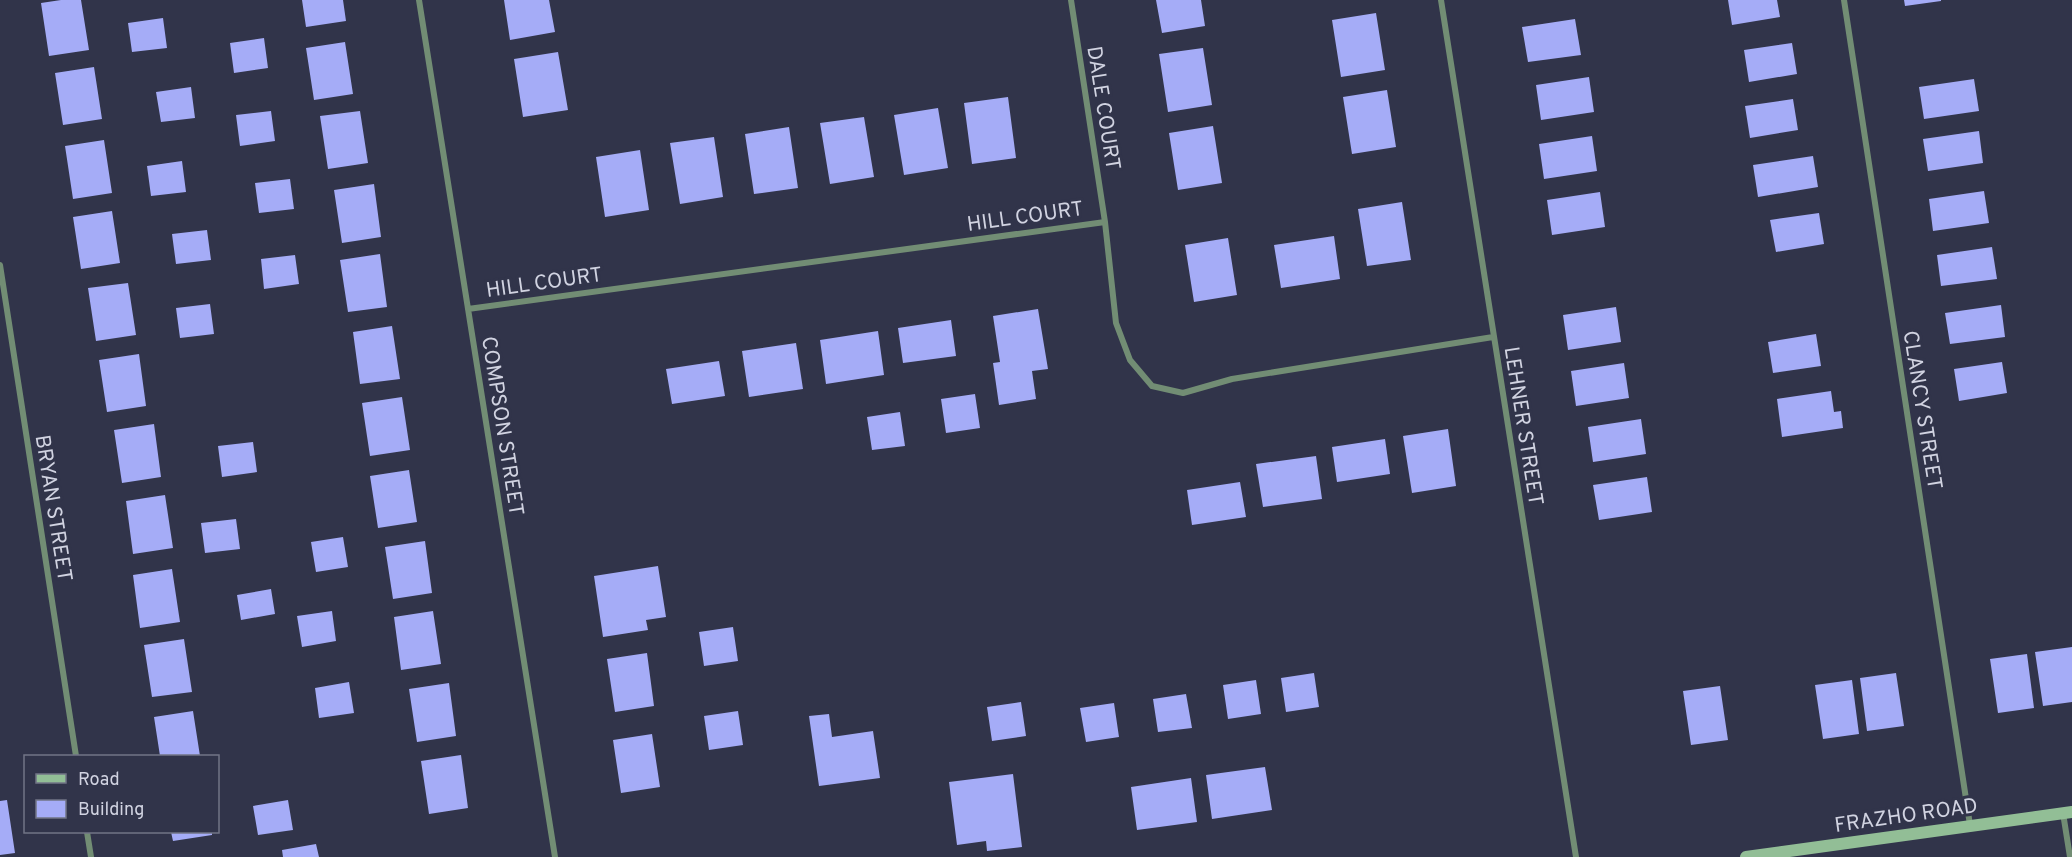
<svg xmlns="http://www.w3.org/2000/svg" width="2072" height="857" font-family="Overpass,sans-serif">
<rect width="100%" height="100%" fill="#31344a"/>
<path fill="#a5acf7" d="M61 0H81L89 50 49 56 41 3Z
M302 0H343L346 21 306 27Z
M504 0H549L555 32 510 40Z
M1156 0H1201L1205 26 1162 33Z
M1728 0H1777L1780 17 1732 25Z
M1904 0H1941V1L1905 6Z
M1376 13 1385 70 1341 77 1332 20Z
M163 18 167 48 132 52 128 23Z
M1575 19 1581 55 1528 62 1522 27Z
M264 38 268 68 234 73 230 43Z
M345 42 353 94 314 100 306 48Z
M1792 43 1797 74 1749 82 1744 50Z
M1203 48 1212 105 1168 112 1159 54Z
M558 52 568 110 523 117 514 59Z
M94 67 102 119 63 125 55 73Z
M1589 77 1594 112 1541 120 1536 85Z
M1974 79 1979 111 1924 119 1919 87Z
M191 87 195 118 161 122 156 92Z
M1387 90 1396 147 1352 154 1343 97Z
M1008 97 1016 158 972 164 964 103Z
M1793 99 1798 130 1750 138 1745 106Z
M938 108 948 168 904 175 894 115Z
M271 111 275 141 240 146 236 115Z
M360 111 368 163 328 169 320 116Z
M864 117 874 177 830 184 820 123Z
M1213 126 1222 183 1178 190 1169 133Z
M789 127 798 188 754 194 745 134Z
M1979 131 1983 163 1928 171 1923 139Z
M1592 136 1597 171 1544 179 1539 144Z
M714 137 723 197 680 204 670 143Z
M104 140 112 193 73 199 65 146Z
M640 150 649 210 605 217 596 157Z
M1813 156 1818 187 1758 197 1753 165Z
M182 161 186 192 151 196 147 166Z
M290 179 294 209 259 213 255 183Z
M374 184 381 237 342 243 334 190Z
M1984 191 1989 223 1933 231 1929 199Z
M1600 192 1605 227 1552 235 1547 200Z
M1402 202 1411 260 1367 266 1358 209Z
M112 211 120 263 81 269 73 217Z
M1819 213 1824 244 1776 252 1770 220Z
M207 230 211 260 176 264 172 234Z
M1334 236 1340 279 1281 288 1274 245Z
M1228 238 1237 295 1194 302 1185 245Z
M1992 247 1997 279 1941 286 1937 255Z
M380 254 387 307 348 312 340 260Z
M295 255 299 284 264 289 261 259Z
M128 283 136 335 96 341 88 288Z
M210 304 214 334 180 338 176 308Z
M2001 305 2005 337 1950 344 1945 313Z
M1616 307 1621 342 1568 350 1563 315Z
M1038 309 1048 369 1032 371 1036 399 999 405 993 363 1000 362 993 316Z
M951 320 956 356 903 363 898 328Z
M392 326 400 379 360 384 353 332Z
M878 331 884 375 826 384 820 340Z
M1816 334 1821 366 1773 373 1768 342Z
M796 343 803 389 749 397 742 351Z
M139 354 146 406 107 412 99 360Z
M719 361 725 396 672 404 666 369Z
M2002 362 2007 393 1959 401 1954 369Z
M1624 363 1629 398 1576 406 1571 371Z
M1831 391 1834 412 1841 411 1843 428 1782 437 1777 399Z
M975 394 980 428 946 433 941 399Z
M402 397 410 450 370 456 362 403Z
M900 412 905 446 872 450 867 417Z
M1641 419 1646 454 1593 462 1588 427Z
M154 424 161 477 122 483 114 430Z
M1448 429 1456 486 1412 493 1403 436Z
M1385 439 1390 474 1337 482 1332 447Z
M253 442 257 472 222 477 218 446Z
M1316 456 1322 499 1263 507 1256 464Z
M409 470 417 522 378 528 370 476Z
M1647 477 1652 512 1599 520 1593 485Z
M1240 482 1246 517 1192 525 1187 490Z
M165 495 173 548 133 554 126 501Z
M236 519 240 549 205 553 201 523Z
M343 537 348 567 316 572 311 542Z
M425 541 432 593 393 599 385 547Z
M658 566 666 617 646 620 648 630 603 637 594 576Z
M172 569 180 622 140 628 133 575Z
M271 589 275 614 241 620 237 595Z
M332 611 336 641 302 647 297 616Z
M433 611 441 664 401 670 394 617Z
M733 627 738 661 704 666 699 632Z
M184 639 192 692 152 697 144 645Z
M2072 647V702L2043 706 2035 652Z
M647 653 654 706 615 712 607 659Z
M2027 654 2034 708 1998 713 1990 659Z
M1314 673 1319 707 1286 712 1281 678Z
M1896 673 1904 726 1867 731 1860 678Z
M1256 680 1261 714 1228 719 1223 685Z
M1852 680 1859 734 1823 739 1815 685Z
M349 682 354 713 319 718 315 688Z
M449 683 456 736 417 742 409 689Z
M1720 686 1728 740 1691 745 1683 691Z
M1186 694 1192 728 1158 732 1153 699Z
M1021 702 1026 736 992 741 987 707Z
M1114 703 1119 737 1086 742 1080 708Z
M193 711 200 756H160L154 717Z
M738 711 743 745 709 750 704 716Z
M829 714 832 737 873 731 880 778 819 786 809 716Z
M652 734 660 787 621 793 613 740Z
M461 755 468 808 429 814 421 761Z
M1265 767 1272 810 1212 819 1206 775Z
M1013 774 1022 847 987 851 986 841 957 845 949 782Z
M1191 778 1197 822 1137 830 1131 787Z
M7 800 15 853 0 855V801Z
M288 800 293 830 258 835 253 806Z
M171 832H212V835L173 841Z
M316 844 319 857H283L282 850Z"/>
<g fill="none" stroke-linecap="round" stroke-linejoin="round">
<path stroke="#728d74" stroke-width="6" d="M419 0 555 857
M1071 0 1105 222 1116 323 1130 360 1152 386 1183 393 1232 379 1493 337
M1441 0 1576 857
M1844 0 1970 825
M0 265 76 756
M468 309 1105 222
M2063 813 2070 857
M87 832 91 857"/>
<path stroke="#92be96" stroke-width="12" d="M1746 857 2072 812"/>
</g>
<g text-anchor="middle" stroke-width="6" stroke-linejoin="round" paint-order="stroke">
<g font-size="21" fill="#d1d3e1" stroke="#31344a">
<text transform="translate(1104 108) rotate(81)" y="7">DALE COURT</text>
<text transform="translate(1025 216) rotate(-8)" y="7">HILL COURT</text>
<text transform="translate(544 282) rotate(-8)" y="7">HILL COURT</text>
<text transform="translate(1923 410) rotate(81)" y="7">CLANCY STREET</text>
<text transform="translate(503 426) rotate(81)" y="7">COMPSON STREET</text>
<text transform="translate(1524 426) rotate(81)" y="7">LEHNER STREET</text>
<text transform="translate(54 508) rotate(81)" y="7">BRYAN STREET</text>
<text transform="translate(1906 815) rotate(-8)" y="7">FRAZHO ROAD</text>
</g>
</g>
<rect x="24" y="755" width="195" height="78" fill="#31344a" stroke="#717486" stroke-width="1.5"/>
<rect x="36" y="774" width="30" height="9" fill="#92be96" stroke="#717486" stroke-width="1.5"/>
<text x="78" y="785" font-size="18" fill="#d1d3e1">Road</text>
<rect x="36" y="800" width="30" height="18" fill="#a5acf7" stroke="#717486" stroke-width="1.5"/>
<text x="78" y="815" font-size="18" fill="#d1d3e1">Building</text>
</svg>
